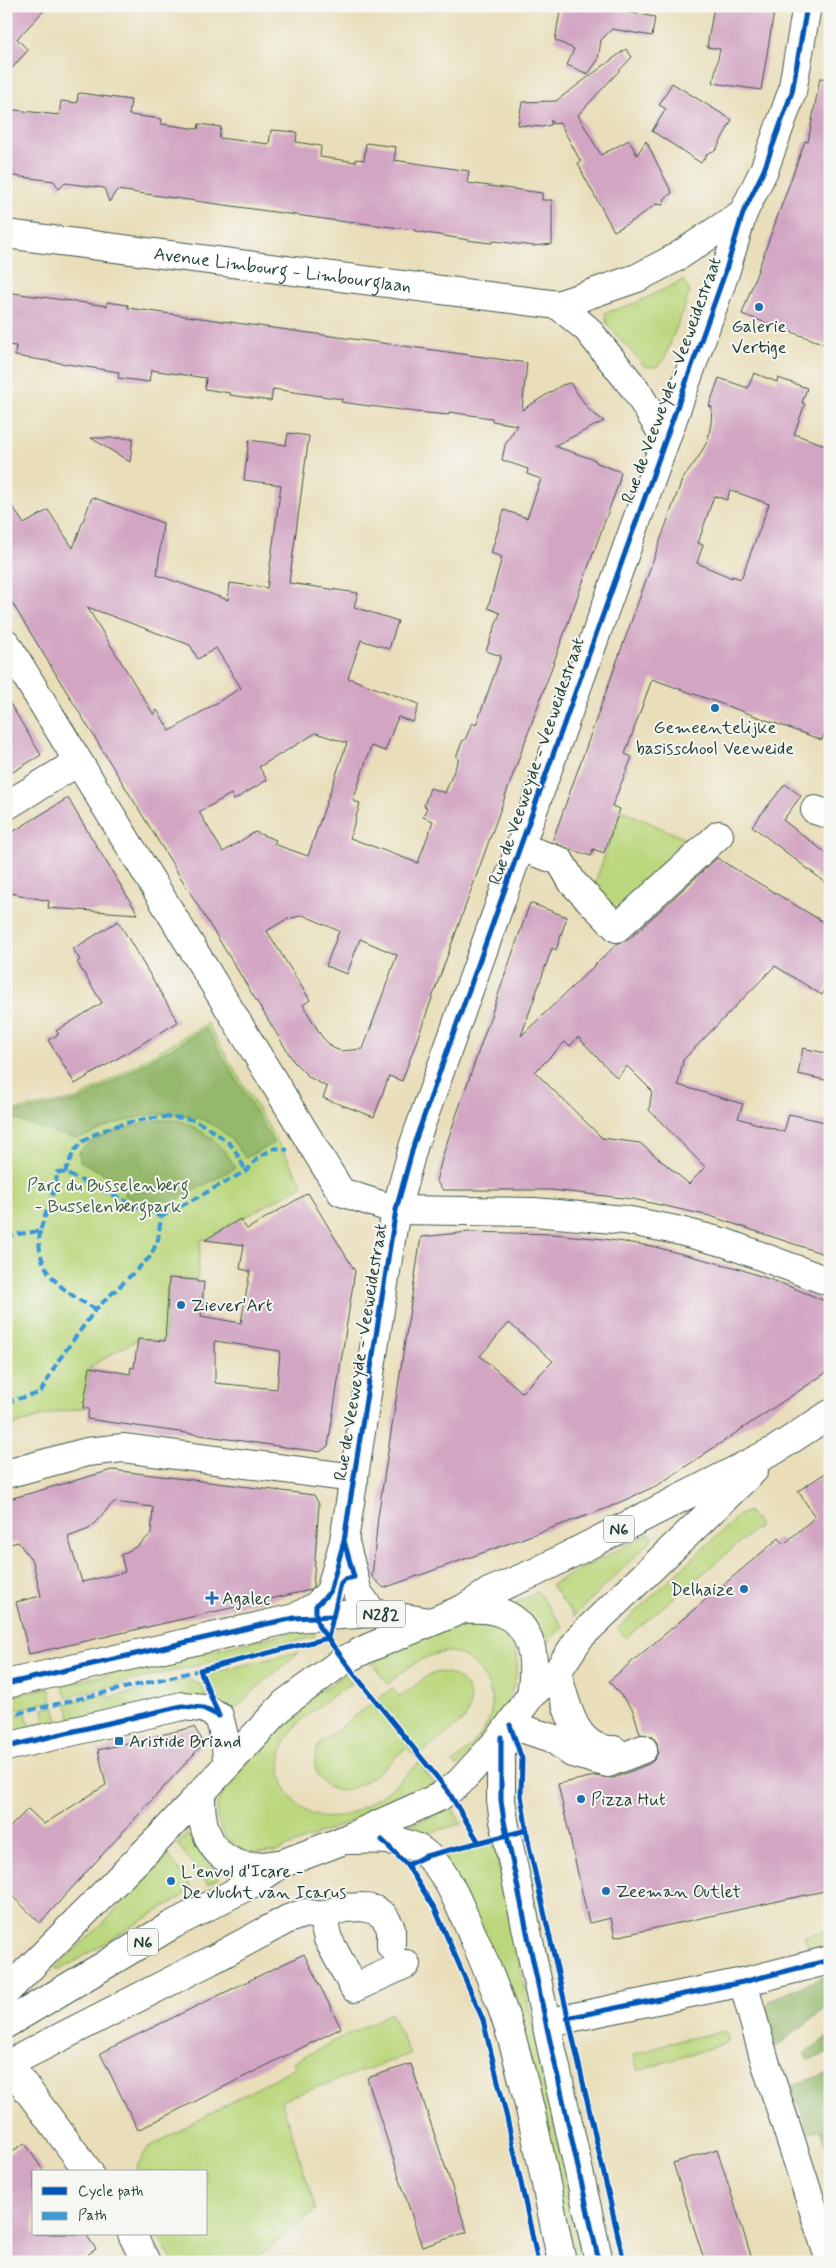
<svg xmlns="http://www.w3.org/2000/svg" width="836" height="2268" font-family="Mynerve,sans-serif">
<rect width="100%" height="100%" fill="#f6f6f2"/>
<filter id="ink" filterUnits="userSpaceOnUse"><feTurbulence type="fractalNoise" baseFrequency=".02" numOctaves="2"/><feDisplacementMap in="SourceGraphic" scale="10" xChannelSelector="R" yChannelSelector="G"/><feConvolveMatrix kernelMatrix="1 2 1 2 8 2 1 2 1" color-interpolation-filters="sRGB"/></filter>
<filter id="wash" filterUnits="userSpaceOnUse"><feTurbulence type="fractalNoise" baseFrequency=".0096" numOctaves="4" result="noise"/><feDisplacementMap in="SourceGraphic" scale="20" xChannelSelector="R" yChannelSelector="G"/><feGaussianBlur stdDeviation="1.12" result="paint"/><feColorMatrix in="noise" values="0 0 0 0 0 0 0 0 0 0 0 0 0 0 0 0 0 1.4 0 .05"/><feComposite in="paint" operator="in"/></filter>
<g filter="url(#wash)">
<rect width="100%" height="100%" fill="#e9deb9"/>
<path fill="#bbd77d" stroke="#6d8a58" d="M683 280 690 292 664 360C657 368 654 368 644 366L607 324 605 313 636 303Z
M621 810 695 843 620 919 592 891Z
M207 1023 303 1185 216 1233 219 1241 201 1239 197 1280 169 1278 164 1341 138 1339 90 1367 83 1408 54 1413 6 1427V1111L78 1099Z
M748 1511 759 1526 626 1638 617 1629 738 1516Z
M648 1534 652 1536V1540L574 1616 551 1585Z
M538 1592 563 1627 547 1643H545C541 1628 529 1612 516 1606L517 1602Z
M476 1623C545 1633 513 1701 486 1737 478 1748 466 1757 457 1767L453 1763C477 1743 504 1714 486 1681 482 1674 479 1668 472 1663 464 1657 456 1651 445 1652 422 1655 404 1670 388 1684L370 1661C403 1647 440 1627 476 1623Z
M311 1628 315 1634 314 1637 66 1697 62 1685Z
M299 1652 252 1692 227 1719 206 1674Z
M439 1672C465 1674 478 1696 465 1719L416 1758 407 1747C386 1764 340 1816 318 1775 312 1763 315 1752 321 1742L392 1688 400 1697 429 1675Z
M345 1674 352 1683C331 1698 302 1714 288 1737 265 1775 298 1830 345 1815 370 1807 401 1782 418 1763L435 1784 415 1795 275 1852 248 1853 227 1840 217 1819V1806L224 1788 285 1721 308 1700Z
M187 1679 201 1685 210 1703 70 1718 67 1703 108 1693 109 1698Z
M49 1687 52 1701 6 1712V1698Z
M54 1706 58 1722 6 1734V1717L26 1713 29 1726 45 1722 43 1709Z
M452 1807 461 1824 416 1836 402 1829Z
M186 1835 191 1837 205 1860 219 1873V1878L207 1884 178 1844Z
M494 1842 549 2103 586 2262H573L444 1856Z
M169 1855 193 1890 60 1970H57L55 1968 98 1928Z
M830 1930V1952L811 1958 804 1936Z
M391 2013 410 2054 281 2100 316 2210 252 2262H173L156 2234H206V2172H138L136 2167 148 2148 295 2067 293 2062Z
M725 2031 729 2042 638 2071 633 2055 671 2042Z"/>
<path fill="#94b86c" stroke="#5a7a50" d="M206 1028 274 1143 245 1158C214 1107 166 1107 114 1124 104 1127 86 1137 78 1138 69 1138 23 1122 11 1118L13 1113 80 1101Z
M156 1120C165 1120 175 1119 183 1122 204 1130 226 1148 235 1168L159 1210 124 1195 128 1186 80 1161 79 1152C90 1136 136 1124 156 1120Z
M830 1974V2005L774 2048 766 2010 770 2000Z
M830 2035V2053L808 2060 804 2054Z
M830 2073V2155L820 2129 809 2133 791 2085Z"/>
<g id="blocks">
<path fill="#d2a5c3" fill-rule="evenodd" d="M6 6H48L17 39 28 50 6 75Z
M561 6H616L615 10 655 17 652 36 612 29 601 40 598 60 588 74 567 65 574 49 555 40Z
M714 6H775L761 90 713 83 720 49 707 47Z
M626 49 632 57 578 115 601 155 629 140 637 155 646 141 672 193 665 198 663 205 656 204 636 219 614 231 585 178 578 163 581 162 560 123 553 124 551 120V125L542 127 518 125 522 102 556 101Z
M820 78 830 79V346L742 314 805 141 808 142Z
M672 83 732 120 716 150 708 153 701 163 652 131 666 109 659 105Z
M80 93 131 100 129 115 162 119 161 124 198 129 199 124 221 127 219 138 269 144 271 130 297 132 296 142 321 146 320 157 356 162V159L364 160 366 143 396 147 394 160 469 171 467 183 542 193V200H552V244L534 246 494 241 491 243 474 241 415 231V230L353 222V223L117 190 109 202 104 188 65 183 59 189 54 181 6 175V109L59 115 61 101 77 103 78 94Z
M6 292 107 306V302L128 305V308L527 363 522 410 562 385 570 383 589 410 604 421 554 446 595 460 597 463 621 472 618 485 402 1081 389 1076 374 1117 323 1098 327 1087 309 1077 294 1062 6 593V497L24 524 48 510 73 548 92 497 163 523 157 575 228 600 230 583 267 588 281 485 244 480 249 440 286 445 288 433 309 436 289 583 358 593 354 607 398 621 389 649 361 640 348 678 419 704 413 722 398 717 385 751 371 746 353 801 360 803 350 838 418 863 433 821 423 817 427 807 424 806 430 788 445 793 459 758 456 757 463 740H465L472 723 476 725 501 656 486 651 500 613 488 608 502 557 491 553 504 510 527 518 541 479 527 474 528 469 502 460 505 445 517 425 492 421V418L449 412V415L416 412 362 405 341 402 342 399 273 389 271 401 230 395V393L205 389 206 378 151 370 149 382 118 378 119 372 15 356 16 346 6 345ZM87 607 190 645 198 659 216 648 241 688 170 731 157 710 154 715ZM316 733 347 743 308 856 274 844 276 840 255 832 223 852 199 812 231 794 234 800 267 780 259 767ZM303 915 339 931 326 966 347 974 360 939 397 955 363 1049 341 1051 333 1048 322 1037 303 1005 310 1000 267 931 285 920Z
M754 373 777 382 778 378 807 388 802 403 805 404 794 434 830 447V720L822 740 652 679 625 754 632 757 612 806 620 809 604 853 593 849 591 856 569 849 552 842 682 480 698 458 707 442 711 424 712 407 709 406 719 378 748 388ZM730 490 769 504 741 579 732 576V578L697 563 703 545 698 543 714 496 727 500Z
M91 438H133L130 462Z
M6 697 41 755 6 776Z
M785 784 801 796 783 820 830 856V886L752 826Z
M68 798 79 817 138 914 48 908 49 901 6 892V836Z
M717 858 830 926V983L822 995 775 966 683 1060 678 1085 743 1104 738 1118 784 1132 789 1114 830 1123V1256L710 1216 633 1199 551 1190H443L436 1181 445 1148 530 903 567 917 556 950 552 948 521 1036 618 943 628 940ZM578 1037 617 1078 627 1066 652 1091 649 1110 705 1167 689 1184 640 1143 602 1138 535 1072 565 1042 570 1046Z
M118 921 178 1022 75 1084 48 1040 59 1034 56 1031 102 1003 77 962 80 960 73 949Z
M803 1048 830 1054V1081L798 1074Z
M308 1193 355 1271 328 1446 320 1452 87 1419 89 1409 83 1408 90 1367 130 1374 131 1367 134 1368 138 1339 165 1341 169 1278 197 1280V1282H204L201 1316 241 1323 250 1271 240 1269 244 1245 205 1240 240 1219 247 1229ZM215 1341 280 1351 277 1389 215 1383Z
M469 1232 553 1234 604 1239 651 1246 737 1268 786 1285 830 1303V1370L658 1485 605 1509 384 1588 372 1577 378 1517 421 1237ZM509 1323 553 1361 522 1392 480 1356Z
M112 1470 314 1495 319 1504 313 1587 310 1590 29 1654 16 1602 41 1596 33 1562 18 1542 6 1545V1500ZM114 1502 153 1507 151 1534 139 1545 121 1555 125 1572 82 1582 68 1537 89 1529Z
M830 1470V1886L824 1891 615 1937 611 1918 589 1923 558 1784 595 1776 614 1778 649 1764 655 1759 658 1752 657 1743 652 1736 640 1734 633 1710 609 1681 779 1538 784 1544 815 1517 798 1491Z
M194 1727 204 1743 40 1923 6 1890V1831L28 1809 44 1824 106 1785 98 1750Z
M304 1954 341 2028 138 2130 100 2053Z
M411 2064 467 2232 422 2247 367 2078Z
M25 2143 44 2172H34V2234H86L96 2249 77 2262H6V2155Z
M717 2149 753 2262H705L673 2163Z"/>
</g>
</g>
<g filter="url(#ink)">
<use href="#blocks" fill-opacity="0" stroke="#3d5548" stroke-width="1"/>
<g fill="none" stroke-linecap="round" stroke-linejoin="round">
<g stroke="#3d5548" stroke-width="30">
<g id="minor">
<path id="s1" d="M6 234 558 305 637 278 677 257 743 213"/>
<path d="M558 305 587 329 636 390 665 438"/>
<path d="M6 643 341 1192 396 1210 534 1212 625 1220 676 1230 726 1243 830 1282"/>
<path d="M6 806 78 762"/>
<path d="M815 810 830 815"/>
<path d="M520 847 560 861 573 883 617 928 719 835"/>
<path d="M6 1474 87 1452 123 1448 354 1478"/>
<path d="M345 1542 358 1593 373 1613"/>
<path d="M295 1618 316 1606 330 1592 344 1541 389 1252 396 1210 414 1144 725 273 743 213 764 170 792 92 807 6"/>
<path d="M557 1672C566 1703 574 1752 614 1750"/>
<path d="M510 1725 552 1738 572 1753 608 1763 643 1749"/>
<path d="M322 1916 328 1939 354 1988 406 1964"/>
<path d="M743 1982 765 2061 830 2261"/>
<path d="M546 2023 743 1982 830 1960"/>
<path d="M6 2061 89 2172"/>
<path d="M8 2064 210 1961 288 1919 305 1913 322 1916 344 1908 362 1907 375 1910 384 1916 391 1928V1946"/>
<path d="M132 2234 146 2262"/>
</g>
</g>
<g stroke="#3d5548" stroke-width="30">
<path id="major" d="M463 1609C472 1609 482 1608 491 1610 534 1618 537 1659 531 1695
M6 1684 295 1618 373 1613 430 1622
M501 1737V1800L504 1821 546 2023 599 2262
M6 1747 182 1706 203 1708 219 1716 226 1744 227 1763
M201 1794C200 1825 209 1858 244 1866 254 1868 268 1865 279 1864
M351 1840C371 1839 396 1838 415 1847 443 1861 457 1900 469 1927 483 1958 496 1990 507 2022 531 2100 545 2182 562 2262
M6 1992 161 1836 285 1703 344 1660 368 1648 463 1609 489 1592 536 1572 775 1450 830 1414
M6 2024 172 1925 253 1883 281 1864 339 1842 439 1797 459 1783 501 1737 531 1695 557 1672 580 1637 754 1470"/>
</g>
<use href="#minor" stroke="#fff" stroke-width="28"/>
<use href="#major" stroke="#fff" stroke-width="28"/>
<path stroke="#3a99d8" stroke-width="4" stroke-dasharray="8 4" stroke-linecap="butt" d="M65 1173C69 1163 73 1150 81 1143 103 1124 168 1110 195 1121 204 1124 223 1138 230 1144 237 1151 241 1163 246 1171
M40 1231C34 1271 64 1293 96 1309
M6 1236 40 1231 56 1184 57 1172 65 1173 161 1217
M6 1402 40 1393 58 1361 96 1309 150 1257 158 1240 161 1217 246 1171 260 1156 275 1148 288 1150
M6 1716 200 1670"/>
<g stroke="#f6f6f2" stroke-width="8">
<path id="cycleway" d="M328 1638 341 1583 345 1579 354 1577 344 1541
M6 1684 261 1625 295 1618 332 1616
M219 1716 200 1670 328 1638
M510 1725 522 1759 521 1795 529 1846 624 2262
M501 1737V1800L504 1821 546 2023 599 2262
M6 1747 182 1706 203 1708 219 1716
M382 1840 407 1865 435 1909 483 2020 507 2118 538 2262
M478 1841 448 1791 355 1675 319 1627 316 1617V1606L330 1592 344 1541 389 1252 396 1210 414 1144 725 273 743 213 764 170 792 92 807 6
M407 1865 426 1856 527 1830
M567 2018 743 1982 830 1960"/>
</g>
<use href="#cycleway" stroke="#0057b8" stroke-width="5"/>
</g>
</g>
<g fill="#1f6fb2" stroke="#f6f6f2" stroke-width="2">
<circle cx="759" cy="307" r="5"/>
<circle cx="715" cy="708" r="5"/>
<circle cx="181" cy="1305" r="5"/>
<circle cx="744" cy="1589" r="5"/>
<path d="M209.5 1590.5h5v5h5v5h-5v5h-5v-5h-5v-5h5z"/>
<rect x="114" y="1736" width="10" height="10" rx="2.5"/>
<circle cx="581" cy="1799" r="5"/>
<circle cx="171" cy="1881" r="5"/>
<circle cx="606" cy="1891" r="5"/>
</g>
<g text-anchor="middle" stroke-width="4" stroke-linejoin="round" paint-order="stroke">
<g fill="#f6f6f2" stroke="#60746d" stroke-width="1">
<rect x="604" y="1515.5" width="30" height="27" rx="4"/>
<rect x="357" y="1600.5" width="48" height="27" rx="4"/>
<rect x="128" y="1928.5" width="30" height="27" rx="4"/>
</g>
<g font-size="16" font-weight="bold" fill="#1f3d34">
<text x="619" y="1535">N6</text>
<text x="381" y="1620">N282</text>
<text x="143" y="1948">N6</text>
</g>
<g font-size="18" fill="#1f3d34" stroke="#f6f6f2">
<text dy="6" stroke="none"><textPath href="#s1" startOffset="279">Avenue Limbourg - Limbourglaan</textPath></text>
<text transform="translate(671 380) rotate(-70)" y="6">Rue de Veeweyde - Veeweidestraat</text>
<text transform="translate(536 761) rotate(-71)" y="6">Rue de Veeweyde - Veeweidestraat</text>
<text transform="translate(360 1352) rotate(-81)" y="6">Rue de Veeweyde - Veeweidestraat</text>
</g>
<g font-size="18" fill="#1f3d34" stroke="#f6f6f2" text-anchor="start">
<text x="759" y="332" text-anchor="middle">Galerie<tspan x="759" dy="21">Vertige</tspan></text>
<text x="715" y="733" text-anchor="middle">Gemeentelijke<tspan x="715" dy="21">basisschool Veeweide</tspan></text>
<text x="191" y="1311">Ziever'Art</text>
<text x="734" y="1595" text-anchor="end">Delhaize</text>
<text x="222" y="1604">Agalec</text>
<text x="129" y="1747">Aristide Briand</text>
<text x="591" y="1805">Pizza Hut</text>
<text x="181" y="1877">L'envol d'Icare -<tspan x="181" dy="21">De vlucht van Icarus</tspan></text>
<text x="616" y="1897">Zeeman Outlet</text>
</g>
<g font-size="18" fill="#3e5c43" stroke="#f6f6f2">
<text x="108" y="1191">Parc du Busselenberg<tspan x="108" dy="21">- Busselenbergpark</tspan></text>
</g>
</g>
<rect width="836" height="2268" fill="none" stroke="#f6f6f2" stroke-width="25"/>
<rect x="32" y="2170" width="175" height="65" fill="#f6f6f2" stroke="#a0aca6"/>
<rect x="42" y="2187" width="25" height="8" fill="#0057b8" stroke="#a0aca6"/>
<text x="78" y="2196" font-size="15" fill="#1f3d34">Cycle path</text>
<rect x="42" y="2212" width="25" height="8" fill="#3a99d8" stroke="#a0aca6"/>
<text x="78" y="2220" font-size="15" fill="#1f3d34">Path</text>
</svg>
